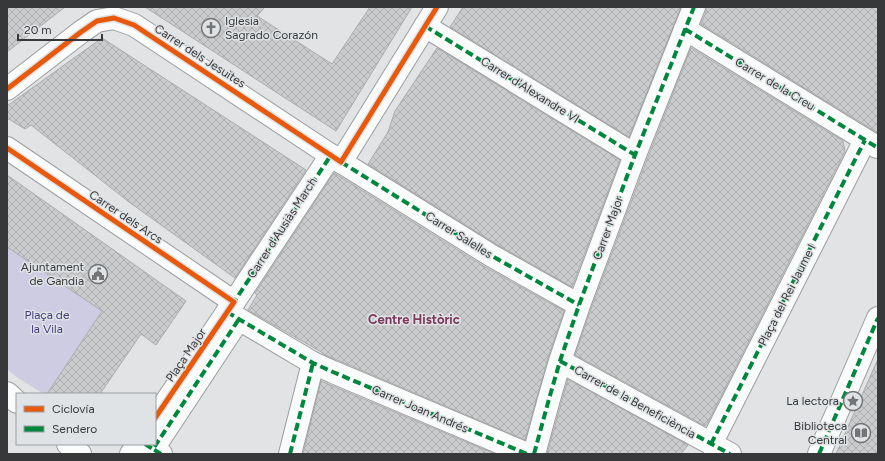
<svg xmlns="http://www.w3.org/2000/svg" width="885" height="461" font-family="Figtree,sans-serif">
<defs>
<pattern id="building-cross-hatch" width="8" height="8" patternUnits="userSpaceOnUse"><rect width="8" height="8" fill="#cacbcc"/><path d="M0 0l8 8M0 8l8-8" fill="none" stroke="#aeafb0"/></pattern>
</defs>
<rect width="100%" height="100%" fill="#e1e3e5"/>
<path fill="#cdcce2" d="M7 247 102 311 47 394H44L18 378 7 369Z"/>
<path fill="url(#building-cross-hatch)" stroke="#ababad" d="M7 7H65L7 52Z
M145 7H265L257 16 332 64 370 7H412L336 131Z
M463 7H681L629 137 450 27Z
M706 7H878V133L701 24 706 12Z
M102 38 306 170 235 278 129 202 31 125 25 129 7 118V106Z
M437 48 620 160 572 287 498 245 368 164 388 132 395 111Z
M691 48 843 141 845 151 708 422 705 426 575 355 591 309 647 160Z
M334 173 485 267 564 311 548 358 525 440 323 354V353L248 310 257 295 255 293Z
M7 175 186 301 156 345 141 334 100 394H47L102 311 7 247Z
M878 359V454H836L854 413Z
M568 379 688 445 681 454H547Z
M321 381 328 384 495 454H303Z"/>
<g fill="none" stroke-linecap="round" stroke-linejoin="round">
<g stroke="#9c9d9f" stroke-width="24">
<path id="pedestrian" d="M425 26 635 155
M685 29 877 147
M341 162 492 256 579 305
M234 302 331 155
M227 312 313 363 333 372 527 454
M560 361 730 454
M711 444 865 140
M161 454 153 449 239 319
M290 454 313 363
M534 454 549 399 560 361 579 305 635 155 694 7
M819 454 878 318"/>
</g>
<g stroke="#9c9d9f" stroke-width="24">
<path id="minor" d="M7 89 81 32 97 21 114 18 134 25 341 162 437 7
M7 148 234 302 155 418
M7 393 17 402
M68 444 80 454
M131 454 138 444"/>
</g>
<use href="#pedestrian" stroke="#fafbfb" stroke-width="22"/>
<use href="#minor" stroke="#fafbfb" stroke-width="22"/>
<path stroke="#00873e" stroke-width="4" stroke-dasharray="8 4" stroke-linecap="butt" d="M425 26 635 155
M685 29 878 148
M341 162 492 256 579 305
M232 305 331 155
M227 312 313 363 333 372 527 454
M560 361 730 454
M145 444 153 449
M711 444 865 140
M161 454 153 449 239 319
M290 454 313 363
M534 454 549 399 560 361 579 305 635 155 694 7
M819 454 878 318"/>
<g stroke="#e0e3e6" stroke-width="8">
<path id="cycleway" d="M7 89 81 32 97 21 114 18 134 25 341 162 437 7
M7 148 234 302 155 418"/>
</g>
<use href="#cycleway" stroke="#e8590c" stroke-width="5"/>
</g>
<defs>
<g id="church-ring" transform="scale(1)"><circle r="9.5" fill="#e0e3e6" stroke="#727475" stroke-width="1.5"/><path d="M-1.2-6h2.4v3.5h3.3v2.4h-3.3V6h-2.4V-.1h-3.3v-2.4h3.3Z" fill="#727475"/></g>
<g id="civic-ring" transform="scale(1)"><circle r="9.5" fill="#e0e3e6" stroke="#727475" stroke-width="1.5"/><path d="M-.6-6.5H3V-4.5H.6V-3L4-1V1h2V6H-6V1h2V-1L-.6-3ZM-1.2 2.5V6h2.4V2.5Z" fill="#727475"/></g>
<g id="sight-ring" transform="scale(1)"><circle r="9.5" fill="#e0e3e6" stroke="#727475" stroke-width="1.5"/><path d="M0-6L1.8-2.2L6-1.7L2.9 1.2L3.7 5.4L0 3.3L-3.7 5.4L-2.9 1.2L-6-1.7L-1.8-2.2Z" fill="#727475"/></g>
<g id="library-ring" transform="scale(1)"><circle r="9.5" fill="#e0e3e6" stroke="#727475" stroke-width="1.5"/><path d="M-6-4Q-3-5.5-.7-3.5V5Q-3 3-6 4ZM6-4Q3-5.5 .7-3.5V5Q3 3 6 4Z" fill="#727475"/></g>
</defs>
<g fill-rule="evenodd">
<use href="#church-ring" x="211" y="28"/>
<use href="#civic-ring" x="98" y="274"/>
<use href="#sight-ring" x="853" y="401"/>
<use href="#library-ring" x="861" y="433"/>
</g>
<g text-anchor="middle" stroke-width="3" stroke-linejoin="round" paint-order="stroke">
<g font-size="12" fill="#373839" stroke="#e0e3e6" text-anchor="end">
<text x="225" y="25" text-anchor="start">Iglesia<tspan x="225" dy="14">Sagrado Corazón</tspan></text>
<text x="84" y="271">Ajuntament<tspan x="84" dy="14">de Gandia</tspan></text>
<text x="839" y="405">La lectora</text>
<text x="847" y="430">Biblioteca<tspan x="847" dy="14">Central</tspan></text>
</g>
<g font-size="12" fill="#373839" stroke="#e0e3e6">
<text transform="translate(200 56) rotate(33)" y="4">Carrer dels Jesuïtes</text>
<text transform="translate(775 84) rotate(31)" y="4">Carrer de la Creu</text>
<text transform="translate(530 90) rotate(32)" y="4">Carrer d'Alexandre VI</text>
<text transform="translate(126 217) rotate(34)" y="4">Carrer dels Arcs</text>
<text transform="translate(282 228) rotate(-57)" y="4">Carrer d'Ausiàs March</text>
<text transform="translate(608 228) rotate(-70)" y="4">Carrer Major</text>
<text transform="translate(459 235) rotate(32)" y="4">Carrer Salelles</text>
<text transform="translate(787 295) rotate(-63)" y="4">Plaça del Rei Jaume I</text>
<text transform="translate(186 355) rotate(-56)" y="4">Plaça Major</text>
<text transform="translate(635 402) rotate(29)" y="4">Carrer de la Beneficiència</text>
<text transform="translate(420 409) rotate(23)" y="4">Carrer Joan Andrés</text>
</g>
<g font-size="12" fill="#443a7e" stroke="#e0e3e6">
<text x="47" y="319">Plaça de<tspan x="47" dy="14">la Vila</tspan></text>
</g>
<g font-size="13" font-weight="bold" fill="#7c3a5c" stroke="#e0e3e6">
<text x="414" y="324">Centre Històric</text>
</g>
</g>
<rect width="885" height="461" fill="none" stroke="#373839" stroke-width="16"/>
<rect x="16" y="393" width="140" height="52" fill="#e0e3e6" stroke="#9c9fa1"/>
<rect x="24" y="406" width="20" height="6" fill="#e8590c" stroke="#9c9fa1"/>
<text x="52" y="413" font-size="12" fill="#373839">Ciclovía</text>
<rect x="24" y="426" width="20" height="6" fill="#00873e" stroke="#9c9fa1"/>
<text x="52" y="433" font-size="12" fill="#373839">Sendero</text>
<path d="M18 34v6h84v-6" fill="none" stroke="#373839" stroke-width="2"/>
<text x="24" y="34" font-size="12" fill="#373839" stroke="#e0e3e6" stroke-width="3" paint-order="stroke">20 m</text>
</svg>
